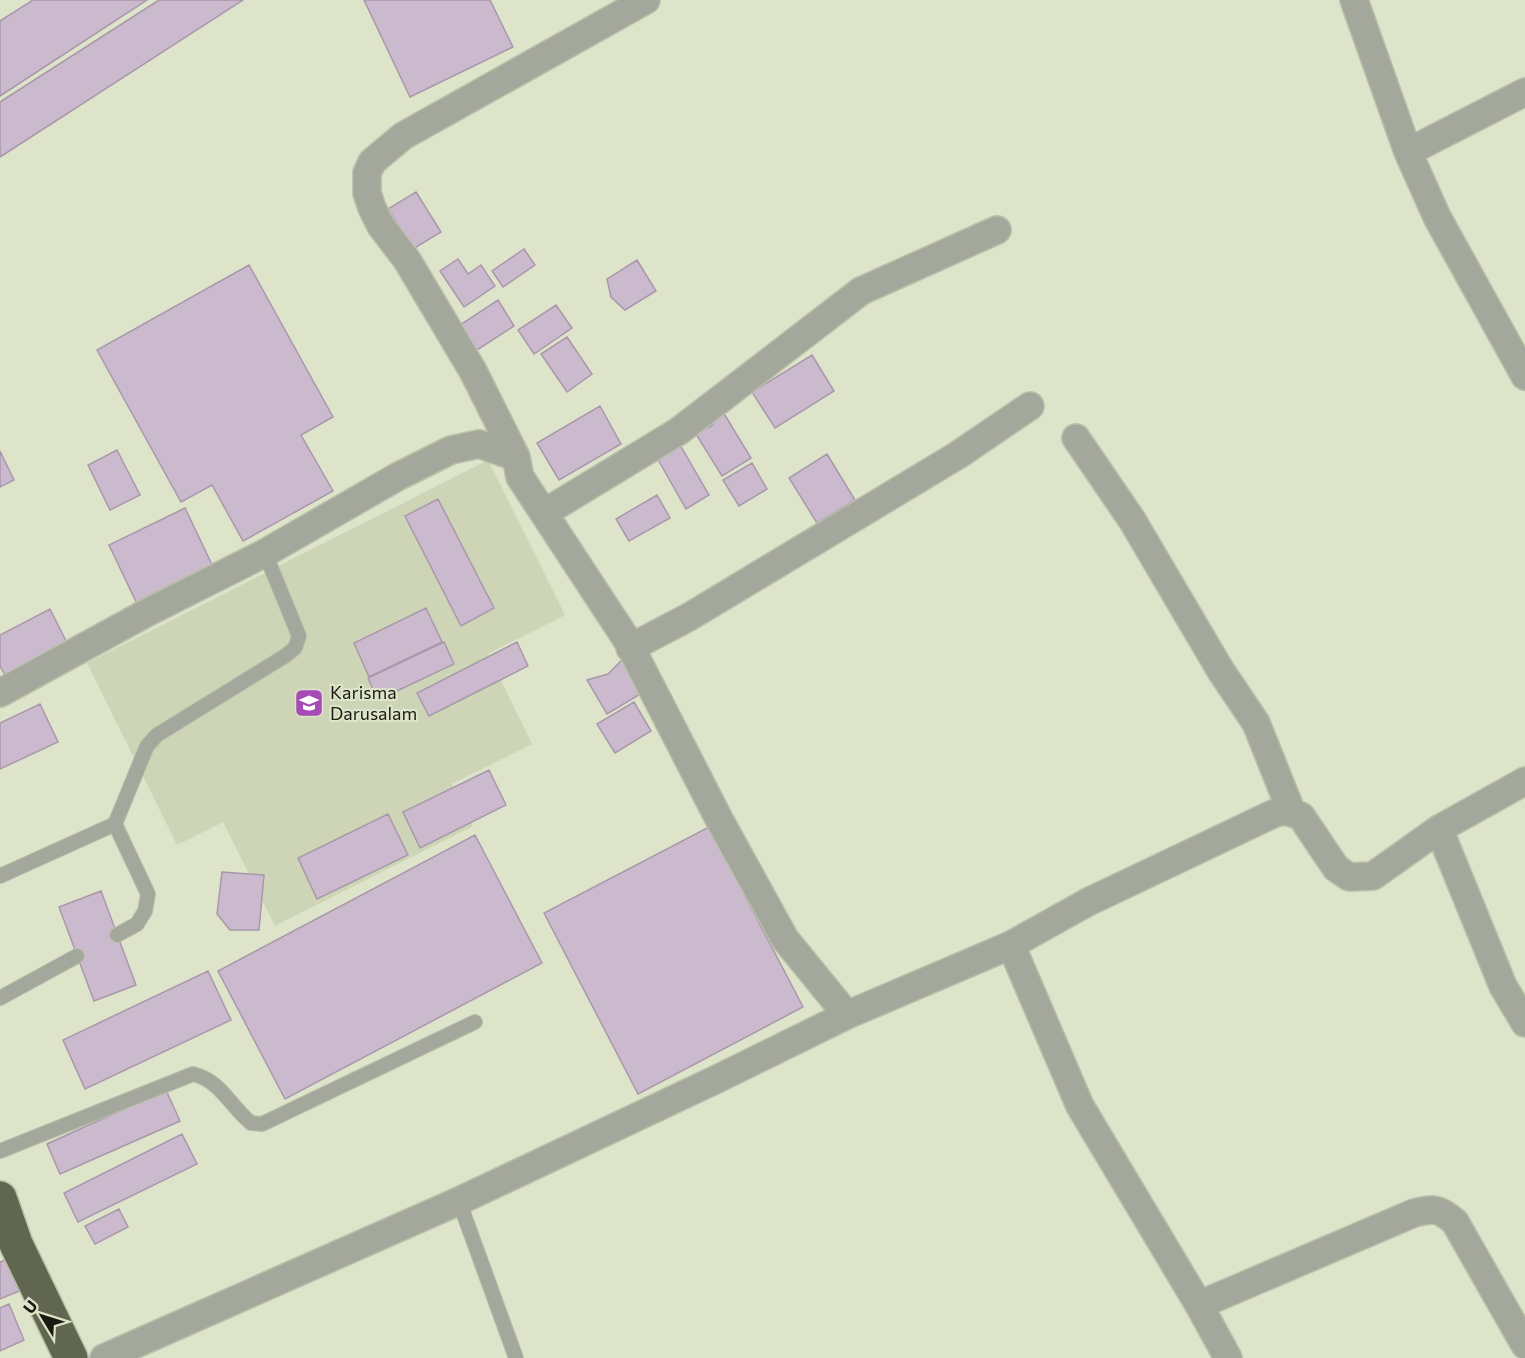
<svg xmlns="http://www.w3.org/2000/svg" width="1525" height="1358" font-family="Commissioner,sans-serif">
<rect width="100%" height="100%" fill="#dde4ca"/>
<path fill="#cdd5b6" d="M488 460 565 615 488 654 532 744 452 784 473 826 275 926 223 822 177 845 87 663Z"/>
<path fill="#cbb9ce" stroke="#a998ab" stroke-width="1.5" d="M33 0H147L0 96V21Z
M159 0H243L0 157V102Z
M364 0H490L513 47 410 97Z
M416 192 441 232 413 249 388 209Z
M524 249 535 265 503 287 492 271Z
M458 259 468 274 481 265 495 286 464 307 440 271Z
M637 260 656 291 625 310 611 297 607 279Z
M249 265 333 417 301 435 333 491 243 541 212 485 181 502 97 350Z
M498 300 514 326 471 354 454 329Z
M556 305 572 328 534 354 518 330Z
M567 337 592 374 567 392 541 354Z
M812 355 834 391 775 428 752 392Z
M600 406 621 444 559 480 537 443Z
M723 412 751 458 722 476 694 431 710 427Z
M679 443 709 495 686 509 656 456Z
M117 450 140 495 110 510 88 465Z
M0 451 14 480 0 487Z
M827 454 855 500 817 523 789 478Z
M752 463 767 489 739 506 723 480Z
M657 495 670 518 629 541 616 519Z
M438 499 494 608 461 626 405 516Z
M185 508 215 571 139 608 109 545Z
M426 608 442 642 369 677 354 643Z
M50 609 67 643 5 675 0 666V635Z
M444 642 454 664 378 700 368 678Z
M517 642 528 666 429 716 417 693Z
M622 660 642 693 607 714 587 680 608 674Z
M634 702 651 731 615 753 597 724Z
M40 704 58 742 0 769V723Z
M489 770 506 805 420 848 403 812Z
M388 814 408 855 317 899 298 858Z
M709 827 803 1007 638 1094 544 913Z
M475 835 542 963 285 1099 218 971Z
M222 872 264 875 259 930H230L217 914Z
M101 891 136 985 94 1001 59 907Z
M208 971 231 1020 85 1089 63 1040Z
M166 1090 180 1121 60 1174 47 1144Z
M182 1134 197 1164 78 1222 64 1193Z
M119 1209 128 1227 95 1244 85 1226Z
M5 1260 19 1291 0 1299V1262Z
M9 1304 24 1340 0 1351V1308Z"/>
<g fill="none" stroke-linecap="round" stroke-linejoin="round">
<g stroke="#bac0a9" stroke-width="16">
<path id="lane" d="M115 824 148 894 145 911 137 924 117 935
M0 876 115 824 147 746 157 735 285 656 295 648 299 636 265 553
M0 998 77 956
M0 1151 193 1074C220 1080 231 1107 251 1123L262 1124 475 1022
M459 1201 516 1358"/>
</g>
<g stroke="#bac0a9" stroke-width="30">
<path id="street" d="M1354 0 1408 152 1437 217 1525 376
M1408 152 1525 92
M1076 438 1132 520 1221 671 1256 723 1292 813
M516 457 473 371 407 260 381 226 372 208 367 193V173L372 162 403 136 646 0
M544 513 679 431 861 291 997 230
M630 648 689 617 958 455 1030 406
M0 693 150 611 265 553 397 477 451 450 479 444 516 457 520 477 627 640 720 821 785 939 847 1015
M1439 829 1503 986 1525 1023
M1011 945 1080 1106 1199 1305 1228 1358
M1199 1305 1414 1213C1434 1208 1439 1208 1455 1222L1525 1345
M104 1358 459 1201 717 1079 847 1015 1011 945 1088 902 1275 813 1286 811 1301 816 1336 868 1349 877 1373 876 1439 829 1525 781"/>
</g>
<g stroke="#bac0a9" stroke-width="36">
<path id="highway" d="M0 1198 16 1244 71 1358"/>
</g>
<use href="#lane" stroke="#a4a79c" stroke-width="14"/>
<use href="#street" stroke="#a4a79c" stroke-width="27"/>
<use href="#highway" stroke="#616650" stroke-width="33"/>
</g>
<defs>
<g id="school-square" transform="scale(1.5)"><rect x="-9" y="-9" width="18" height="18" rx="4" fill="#a64bb6" stroke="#dde4ca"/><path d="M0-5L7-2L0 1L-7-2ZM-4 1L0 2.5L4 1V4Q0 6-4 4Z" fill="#fff"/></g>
</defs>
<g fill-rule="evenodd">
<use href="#school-square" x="309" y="703"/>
</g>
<g text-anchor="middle" stroke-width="4.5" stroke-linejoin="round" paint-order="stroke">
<g font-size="18" fill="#191b12" stroke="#dde4ca" text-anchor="start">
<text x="330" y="699">Karisma<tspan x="330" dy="21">Darusalam</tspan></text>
</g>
</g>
<g transform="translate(42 1316) rotate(308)" stroke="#dde4ca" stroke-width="4.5" paint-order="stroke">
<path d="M0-4.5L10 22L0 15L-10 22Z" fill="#191b12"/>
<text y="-9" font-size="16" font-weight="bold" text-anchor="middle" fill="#191b12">U</text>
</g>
</svg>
